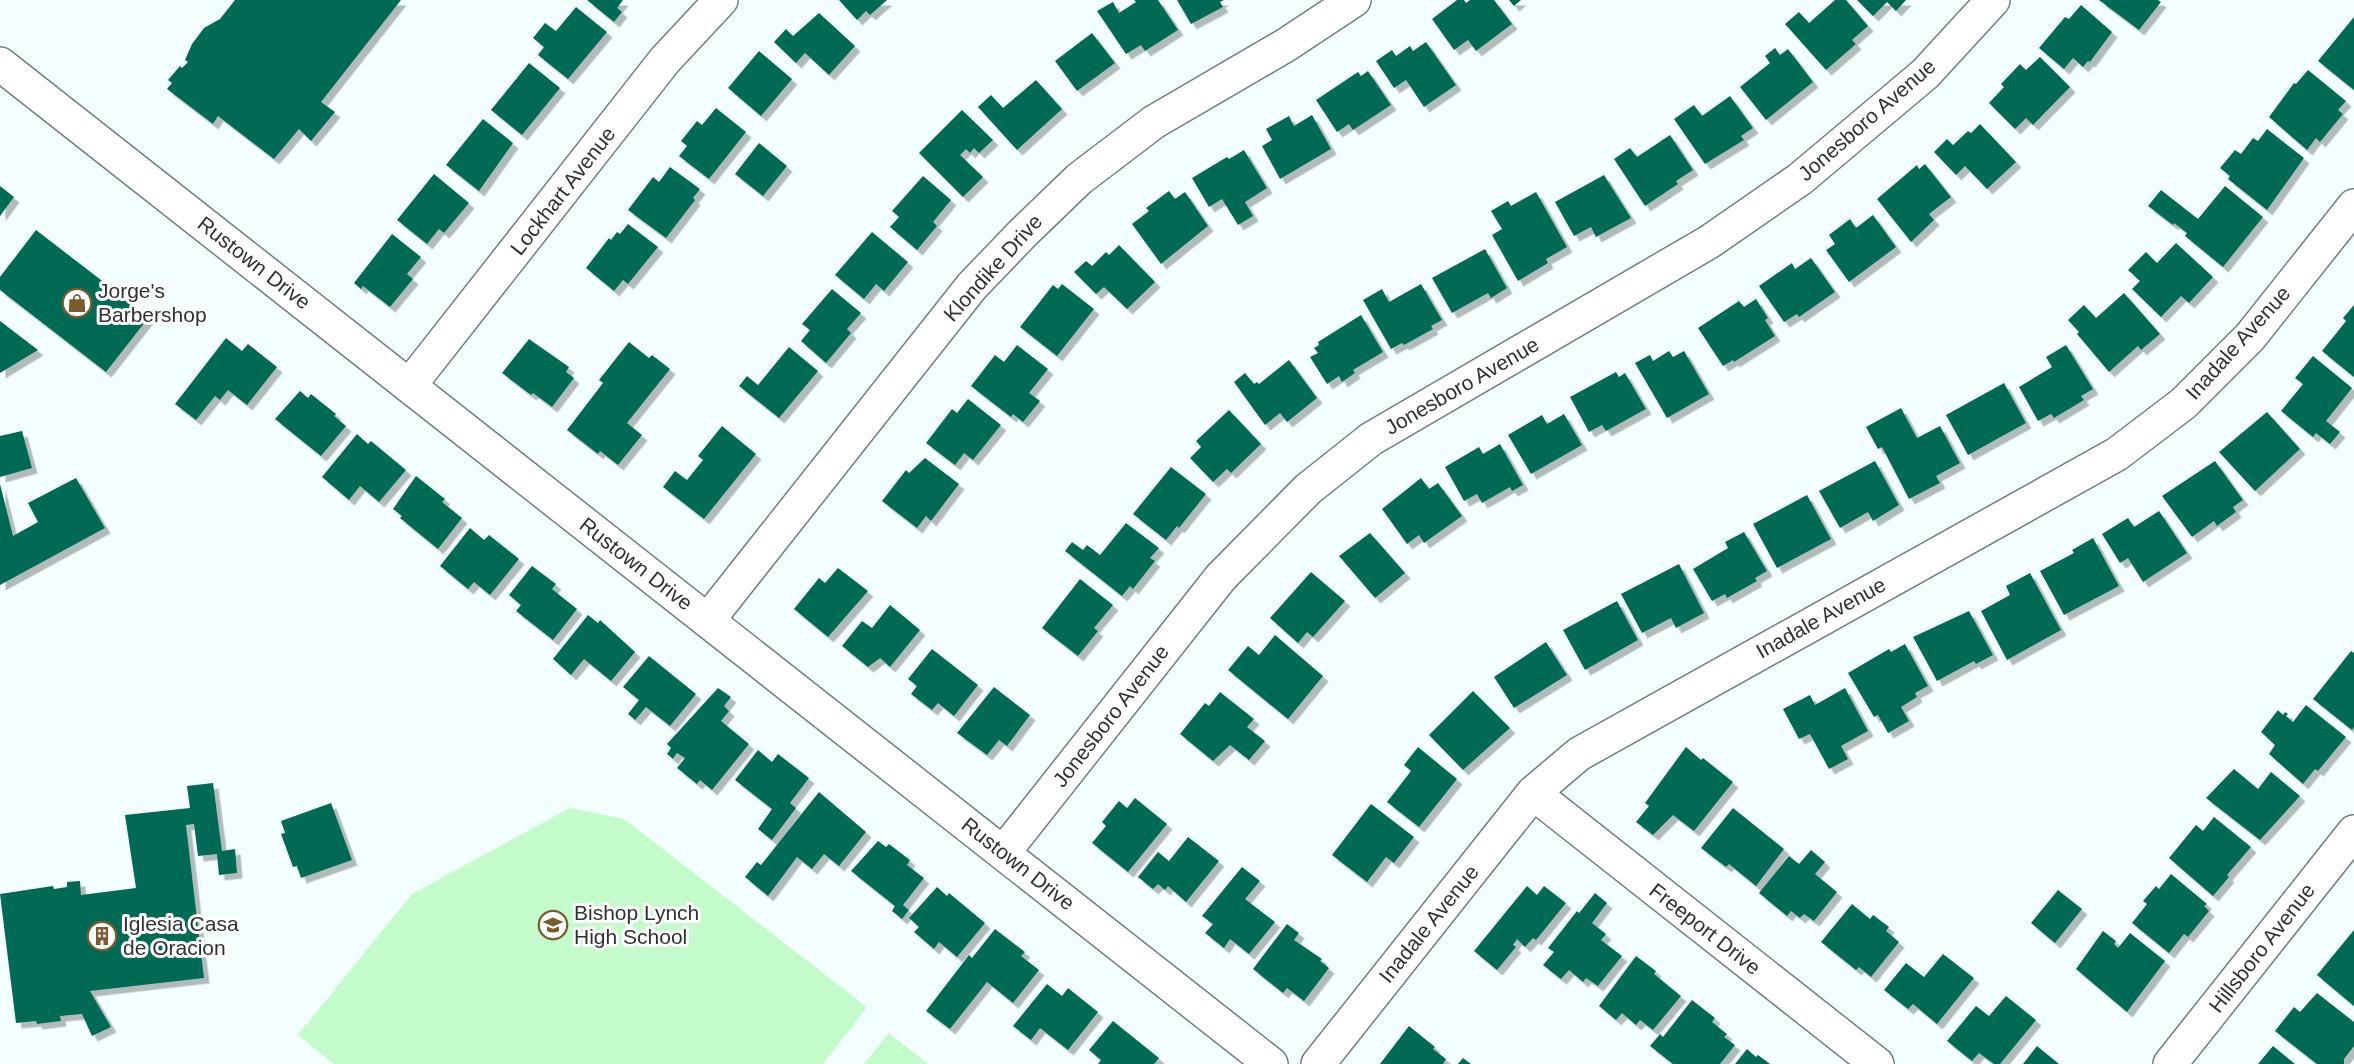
<svg xmlns="http://www.w3.org/2000/svg" width="2354" height="1064" font-family="Helvetica,sans-serif">
<defs>
<filter id="shadow"><feDropShadow dx="5.5" dy="5.5" stdDeviation="0" flood-color="#0004"/></filter>
</defs>
<rect width="100%" height="100%" fill="#f2fffe"/>
<path fill="#c4fbcb" d="M570 808 624 819 867 1007 823 1064H334L298 1035 412 894Z
M889 1033 928 1064H864Z"/>
<path fill="#006b55" filter="url(#shadow)" d="M235 0H401L321 102 335 112 311 141 299 129 274 159 218 116 213 124 167 89 172 83 168 80 180 66 182 68 188 62 185 60 192 44 204 28 220 19Z
M587 0H623L617 8 622 12 614 22Z
M839 0H887L870 15 866 11 857 20Z
M1134 0H1158L1178 30 1145 51 1141 45 1126 54 1097 11 1113 2 1119 13 1136 2Z
M1177 0H1224L1220 2 1223 7 1191 24Z
M1457 0H1464L1466 3 1470 0H1494L1512 24 1476 51 1468 40 1454 50 1432 19Z
M1509 0H1521L1514 6Z
M1835 0H1846L1868 26 1852 40 1856 44 1826 70 1785 24 1799 12 1809 23Z
M1857 0H1906L1896 11 1887 2 1873 16Z
M2099 0H2158L2161 2 2139 30Z
M2081 5 2112 32 2090 62 2088 61 2083 67 2073 58 2064 69 2039 48 2065 17 2069 19Z
M576 7 607 32 568 79 538 55 544 47 533 38 545 23 556 31Z
M819 13 855 46 829 75 805 53 796 63 774 42 786 29 793 36Z
M2354 17V90L2318 61Z
M1092 33 1115 63 1077 91 1055 61Z
M1426 42 1456 85 1424 107 1406 80 1394 88 1376 61 1392 50 1396 56 1410 46 1413 51Z
M1775 48 1780 55 1788 49 1813 82 1766 120 1740 87 1770 63 1765 56Z
M759 51 792 79 761 116 728 88Z
M2040 57 2070 87 2033 125 2026 118 2015 129 1989 103 2004 87 2001 84 2020 64 2026 70Z
M529 63 560 88 522 135 491 110Z
M2308 70 2346 101 2338 110 2343 114 2320 142 2316 138 2307 150 2269 117 2294 83 2296 84Z
M1368 71 1391 105 1353 130 1349 124 1337 132 1316 100 1358 72 1361 76Z
M1036 80 1062 109 1017 150 978 107 991 95 1003 108Z
M1730 96 1753 128 1741 136 1744 140 1705 164 1674 119 1694 105 1702 116Z
M716 108 746 132 709 179 679 156 687 146 681 141 697 121 702 125Z
M962 110 993 140 979 153 974 148 970 153 966 149 960 155 983 177 963 197 919 153Z
M1312 115 1331 149 1280 179 1262 146 1272 140 1266 129 1289 116 1294 126Z
M483 119 513 143 479 191 446 165Z
M1980 124 2016 162 1987 189 1965 166 1956 175 1934 152 1947 139 1953 145 1968 131 1971 133Z
M2267 129 2304 158 2267 210 2228 179 2230 176 2220 168 2235 150 2241 154 2253 138 2258 141Z
M1670 135 1693 170 1676 181 1678 184 1645 206 1614 159 1630 148 1637 157Z
M759 143 787 166 763 196 735 174Z
M1244 150 1267 188 1245 202 1253 216 1238 225 1222 199 1209 207 1192 178 1227 157 1229 159Z
M1925 164 1951 197 1929 214 1934 220 1911 242 1877 199 1917 165 1919 169Z
M670 167 700 189 693 198 695 200 666 238 628 210 653 177 659 182Z
M434 174 469 203 444 233 439 229 427 244 397 220Z
M1604 175 1631 218 1596 237 1591 227 1574 236 1555 202Z
M923 176 951 200 933 222 937 226 917 250 890 227 899 217 892 211Z
M0 186 14 197 0 216Z
M2225 186 2263 217 2223 267 2185 236 2187 233 2174 223 2173 225 2148 206 2161 190 2198 219Z
M1169 191 1175 199 1185 192 1208 226 1161 264 1132 224 1149 211 1146 208Z
M1536 192 1567 247 1546 259 1548 263 1518 281 1492 235 1502 229 1491 211 1508 201 1511 206Z
M1873 215 1896 247 1849 282 1826 250 1835 244 1829 235 1850 219 1856 228Z
M628 224 658 247 628 284 623 280 614 291 586 268 609 238 611 240 617 232 620 234Z
M36 230 149 317 106 372 0 290V277Z
M872 232 908 262 884 291 876 284 864 299 835 275Z
M392 234 421 257 407 274 413 279 390 307 363 286 361 289 354 283Z
M2176 243 2213 277 2189 303 2181 296 2161 317 2132 289 2140 281 2128 270 2146 252 2157 263Z
M1119 245 1155 282 1127 309 1104 287 1096 294 1074 272 1086 261 1092 266 1106 252 1109 255Z
M1485 249 1507 288 1491 298 1488 293 1452 313 1432 278Z
M1811 258 1835 292 1799 317 1797 314 1784 322 1759 286 1792 263 1795 269Z
M1062 284 1094 309 1057 356 1020 327 1053 285 1058 289Z
M1421 284 1442 320 1431 326 1433 329 1404 345 1402 343 1391 349 1363 300 1382 289 1389 302Z
M832 289 861 313 847 329 851 333 826 363 801 341 810 330 802 324Z
M2124 293 2160 334 2141 350 2138 346 2109 372 2077 334 2079 332 2068 320 2084 305 2096 318Z
M1756 299 1768 318 1765 320 1775 336 1734 362 1733 360 1723 366 1698 328 1739 301 1744 307Z
M2354 305V377L2322 351 2346 321 2343 318Z
M1361 315 1383 352 1353 370 1355 373 1342 382 1339 376 1327 384 1310 357 1318 353 1314 348 1319 345 1318 342Z
M0 321 38 350 0 373Z
M226 338 242 351 248 344 277 367 247 405 228 390 220 400 215 396 196 420 175 404Z
M529 339 569 367 566 372 574 378 552 407 533 393 531 395 502 373Z
M629 342 649 358 652 355 670 369 627 423 642 435 618 465 600 451 598 454 567 430 603 383 599 380Z
M1017 345 1048 369 1029 393 1040 401 1023 422 1013 414 1011 417 971 386 995 355 1004 362Z
M2066 345 2093 389 2081 396 2084 400 2054 418 2051 414 2038 421 2019 387 2052 367 2046 357Z
M789 347 818 371 779 418 739 386 747 376 758 385Z
M1669 351 1673 357 1684 351 1709 394 1667 418 1635 363 1650 355 1653 361Z
M2313 356 2352 388 2326 421 2340 432 2330 444 2316 433 2313 437 2281 411 2303 384 2295 378Z
M1289 360 1317 398 1287 422 1280 413 1265 425 1234 382 1245 373 1254 384 1257 382 1259 384Z
M1616 372 1619 377 1625 373 1646 409 1606 431 1602 425 1589 432 1570 397Z
M2004 383 2026 423 1968 455 1946 415Z
M300 391 308 398 311 394 336 414 334 416 346 426 321 456 275 419Z
M968 399 1001 425 973 460 964 453 955 465 926 443 952 409 957 413Z
M1901 408 1917 438 1940 426 1960 463 1936 476 1940 483 1909 499 1882 447 1878 449 1866 427Z
M1229 410 1261 444 1231 473 1227 469 1213 482 1190 458 1201 447 1196 441Z
M2267 412 2300 449 2255 491 2219 452Z
M1564 414 1582 445 1531 474 1508 435 1542 415 1547 424Z
M722 426 756 454 704 519 663 487 675 471 687 480 703 460 698 456Z
M22 431 32 468 0 477V436Z
M357 434 368 444 371 441 406 470 379 502 360 486 349 500 322 477Z
M1500 444 1523 485 1512 491 1510 487 1482 503 1477 494 1464 501 1445 467 1479 447 1483 454Z
M925 458 959 484 931 521 926 516 917 528 882 501 906 470 909 473Z
M1875 461 1899 505 1873 521 1868 512 1840 528 1819 491Z
M2215 461 2243 500 2233 507 2236 512 2217 526 2214 521 2192 537 2162 496Z
M1171 467 1206 494 1179 528 1177 526 1166 540 1133 514Z
M416 476 445 499 442 502 462 518 438 549 400 518 402 516 393 509Z
M76 478 105 528 0 585V484L13 536 38 522 28 503Z
M1421 478 1429 489 1438 483 1462 516 1424 543 1419 535 1407 544 1382 509Z
M1807 495 1831 539 1777 568 1753 524Z
M2159 511 2187 553 2143 582 2128 558 2120 563 2102 534 2128 518 2134 527Z
M1126 523 1159 548 1150 558 1155 561 1133 589 1130 586 1122 596 1065 551 1072 542 1083 550 1087 545 1100 555Z
M470 528 484 540 489 535 519 559 490 595 474 582 468 589 440 566Z
M1744 532 1767 571 1755 578 1757 581 1727 598 1725 594 1712 601 1693 569 1728 548 1725 542Z
M1370 533 1405 573 1375 598 1339 556Z
M2093 538 2119 586 2064 615 2040 571 2074 553 2072 550Z
M1679 564 1704 613 1676 628 1671 618 1642 633 1621 594Z
M532 566 556 584 552 589 577 609 553 640 516 611 521 605 509 595Z
M838 568 868 591 828 637 794 609 819 578 825 583Z
M1311 572 1345 601 1313 637 1307 632 1298 643 1270 618Z
M2030 573 2061 630 2007 660 1981 611 2010 595 2006 586Z
M1080 579 1113 605 1094 628 1098 631 1078 656 1042 628Z
M1617 601 1638 640 1585 670 1563 630Z
M890 605 920 630 890 667 880 658 868 667 842 646 862 621 872 628Z
M1969 611 1993 655 1976 664 1974 661 1937 681 1913 637Z
M588 615 598 623 600 620 635 652 611 681 584 659 571 675 553 659Z
M1275 635 1323 676 1288 719 1228 670 1248 646 1259 655Z
M1546 642 1567 675 1514 708 1494 677Z
M1905 644 1928 686 1915 693 1917 697 1901 707 1909 721 1888 733 1878 715 1874 717 1848 673 1889 649 1891 652Z
M932 649 978 685 954 716 938 703 932 710 911 694 917 686 908 679Z
M2351 651 2354 653V727L2352 730 2313 699Z
M649 656 696 694 670 726 646 707 635 720 628 714 639 700 623 687Z
M994 687 1030 715 1007 746 999 740 987 755 957 733Z
M718 688 731 697 724 706 729 711 721 721 749 744 712 790 700 780 697 784 677 768 685 758 677 753 673 759 667 754 671 748 667 744Z
M1845 688 1868 731 1841 746 1848 759 1829 769 1810 734 1799 739 1783 709 1810 695 1815 705Z
M1473 691 1510 728 1463 770 1429 735Z
M1220 692 1254 719 1247 727 1265 741 1249 760 1230 745 1213 761 1180 734 1205 703 1209 706Z
M2306 705 2346 737 2318 771 2315 769 2303 784 2269 754 2275 745 2261 732 2278 710 2283 715 2285 712 2288 714 2286 716 2293 722Z
M1418 747 1457 779 1419 827 1387 802 1411 771 1404 765Z
M1686 747 1701 760 1703 758 1733 782 1694 831 1673 815 1653 835 1636 822 1649 806 1645 803Z
M758 750 772 762 778 754 809 778 790 803 796 808 772 840 758 829 772 809 735 780Z
M2234 769 2258 789 2271 772 2300 796 2260 840 2206 798Z
M213 783 222 851 235 849 237 873 219 875 217 854 198 856 194 824 186 825 204 978 90 991 111 1027 92 1036 82 1014 60 1016 61 1021 37 1024 36 1021 16 1023 0 894 53 886 54 889 67 887V882L80 881 81 895 136 888 125 815 190 808 187 786Z
M819 792 866 832 839 866 824 854 812 869 797 857 768 896 745 877 757 862 761 865Z
M1135 798 1167 824 1128 872 1092 843 1106 826 1102 822 1119 801 1127 808Z
M331 803 352 860 301 878 297 866 293 867 281 834 285 833 281 821Z
M1371 804 1414 837 1394 863 1386 857 1367 882 1332 855Z
M1733 808 1784 849 1756 886 1729 864 1726 867 1701 848Z
M2214 817 2251 847 2227 875 2229 877 2213 896 2169 858 2196 825 2203 831Z
M1188 837 1219 861 1186 902 1168 886 1165 890 1158 884 1153 889 1138 877 1158 852 1169 861Z
M878 841 886 847 889 844 910 860 907 865 924 878 903 905 909 910 902 919 892 911 895 906 851 871Z
M1811 850 1825 862 1815 874 1837 892 1814 921 1804 914 1800 918 1791 911 1787 916 1759 893 1789 856 1799 864Z
M1242 867 1260 881 1245 899 1275 922 1249 954 1230 939 1224 948 1205 933 1213 924 1202 916Z
M2171 874 2207 904 2204 906 2209 911 2188 937 2184 934 2169 953 2132 923 2147 904 2143 901 2156 886 2159 889Z
M1527 886 1537 895 1544 886 1566 903 1536 940 1533 938 1525 947 1517 939 1513 945 1516 947 1497 970 1474 951Z
M937 887 947 896 949 893 985 923 957 957 939 942 934 949 914 932 919 927 909 918Z
M2058 890 2082 909 2055 943 2031 923Z
M1595 893 1607 903 1592 923 1606 934 1601 940 1622 956 1598 986 1586 978 1583 982 1569 970 1561 979 1543 965 1554 952 1548 948 1577 911 1579 913Z
M1852 904 1870 919 1873 915 1889 927 1886 931 1899 942 1871 977 1859 967 1856 970 1821 942Z
M1287 924 1299 933 1294 940 1322 959 1320 961 1329 968 1304 1001 1287 988 1283 993 1253 969Z
M995 929 1025 952 1021 956 1039 970 1013 1003 987 982 950 1029 926 1011 969 955 972 958Z
M2354 930V1006L2317 975Z
M2103 931 2116 941 2114 944 2118 948 2130 933 2165 961 2127 1012 2076 969Z
M1943 954 1974 978 1937 1024 1913 1004 1908 1009 1884 990 1906 963 1924 977Z
M1636 956 1656 971 1654 974 1681 996 1653 1030 1640 1020 1636 1025 1622 1013 1616 1020 1599 1006Z
M1047 984 1062 996 1068 988 1098 1012 1068 1050 1040 1028 1031 1040 1013 1026Z
M2317 993 2354 1022V1046L2344 1059V1064H2317L2275 1031 2294 1007 2300 1012Z
M2006 996 2036 1020 2000 1064H1994L1979 1053 1972 1061 1947 1041 1976 1006 1989 1016Z
M1692 1000 1715 1018 1712 1022 1727 1034 1724 1037 1735 1045 1720 1064H1673L1650 1046 1660 1034 1663 1037Z
M1113 1021 1159 1058 1154 1064H1098L1101 1060 1089 1050Z
M1409 1026 1435 1047 1433 1049 1446 1059 1443 1064H1380Z
M2037 1046 2059 1064H2023Z
M2273 1046 2295 1064H2258Z
M1747 1049 1756 1057 1758 1055 1770 1064H1735Z
M1463 1058 1471 1064H1458Z"/>
<g fill="none" stroke-linecap="round" stroke-linejoin="round">
<g stroke="#737e7e" stroke-width="36">
<path id="minor" d="M0 64 1271 1064
M409 386 665 60 721 0
M708 620 972 286 1022 234 1079 179 1154 122 1286 45 1354 0
M1533 793 1877 1064
M1003 853 1221 577 1308 489 1371 439 1709 242 1800 179 1925 74 1993 0
M1318 1064 1533 793 1579 754 2117 454 2184 403 2250 337 2354 206
M2170 1064 2354 832"/>
</g>
<use href="#minor" stroke="#fff" stroke-width="33"/>
</g>
<defs>
<g id="shop-ring" transform="scale(1.5)"><circle r="9.5" fill="#fff" stroke="#785c2f" stroke-width="1.5"/><path d="M-5-2.5h2.3a2.7 3.5 0 0 1 5.4 0H5L5.5 6h-11ZM-1.5-2.5h3a1.5 2.3 0 0 0-3 0Z" fill="#785c2f"/></g>
<g id="school-ring" transform="scale(1.5)"><circle r="9.5" fill="#fff" stroke="#785c2f" stroke-width="1.5"/><path d="M0-5L7-2L0 1L-7-2ZM-4 1L0 2.5L4 1V4Q0 6-4 4Z" fill="#785c2f"/></g>
<g id="building-ring" transform="scale(1.5)"><circle r="9.5" fill="#fff" stroke="#785c2f" stroke-width="1.5"/><path d="M-4-6H4V6H1V3H-1V6H-4ZM-2.5-4.3h1.7v1.8h-1.7ZM.8-4.3h1.7v1.8H.8ZM-2.5-1h1.7V.8h-1.7ZM.8-1h1.7V.8H.8Z" fill="#785c2f"/></g>
</defs>
<g fill-rule="evenodd">
<use href="#shop-ring" x="77" y="303"/>
<use href="#school-ring" x="553" y="925"/>
<use href="#building-ring" x="102" y="936"/>
</g>
<g text-anchor="middle" stroke-width="6" stroke-linejoin="round" paint-order="stroke">
<g font-size="21" fill="#2d3232" stroke="#fff">
<text transform="translate(1867 120) rotate(-41)" y="7">Jonesboro Avenue</text>
<text transform="translate(563 191) rotate(-52)" y="7">Lockhart Avenue</text>
<text transform="translate(254 263) rotate(38)" y="7">Rustown Drive</text>
<text transform="translate(993 268) rotate(-48)" y="7">Klondike Drive</text>
<text transform="translate(2238 343) rotate(-48)" y="7">Inadale Avenue</text>
<text transform="translate(1462 386) rotate(-30)" y="7">Jonesboro Avenue</text>
<text transform="translate(636 564) rotate(38)" y="7">Rustown Drive</text>
<text transform="translate(1821 618) rotate(-29)" y="7">Inadale Avenue</text>
<text transform="translate(1111 716) rotate(-52)" y="7">Jonesboro Avenue</text>
<text transform="translate(1018 864) rotate(38)" y="7">Rustown Drive</text>
<text transform="translate(1429 924) rotate(-51)" y="7">Inadale Avenue</text>
<text transform="translate(1705 929) rotate(38)" y="7">Freeport Drive</text>
<text transform="translate(2262 948) rotate(-52)" y="7">Hillsboro Avenue</text>
</g>
<g font-size="21" fill="#2d3232" stroke="#fff" text-anchor="start">
<text x="98" y="298">Jorge's<tspan x="98" dy="24">Barbershop</tspan></text>
<text x="574" y="920">Bishop Lynch<tspan x="574" dy="24">High School</tspan></text>
<text x="123" y="931">Iglesia Casa<tspan x="123" dy="24">de Oracion</tspan></text>
</g>
</g>
</svg>
